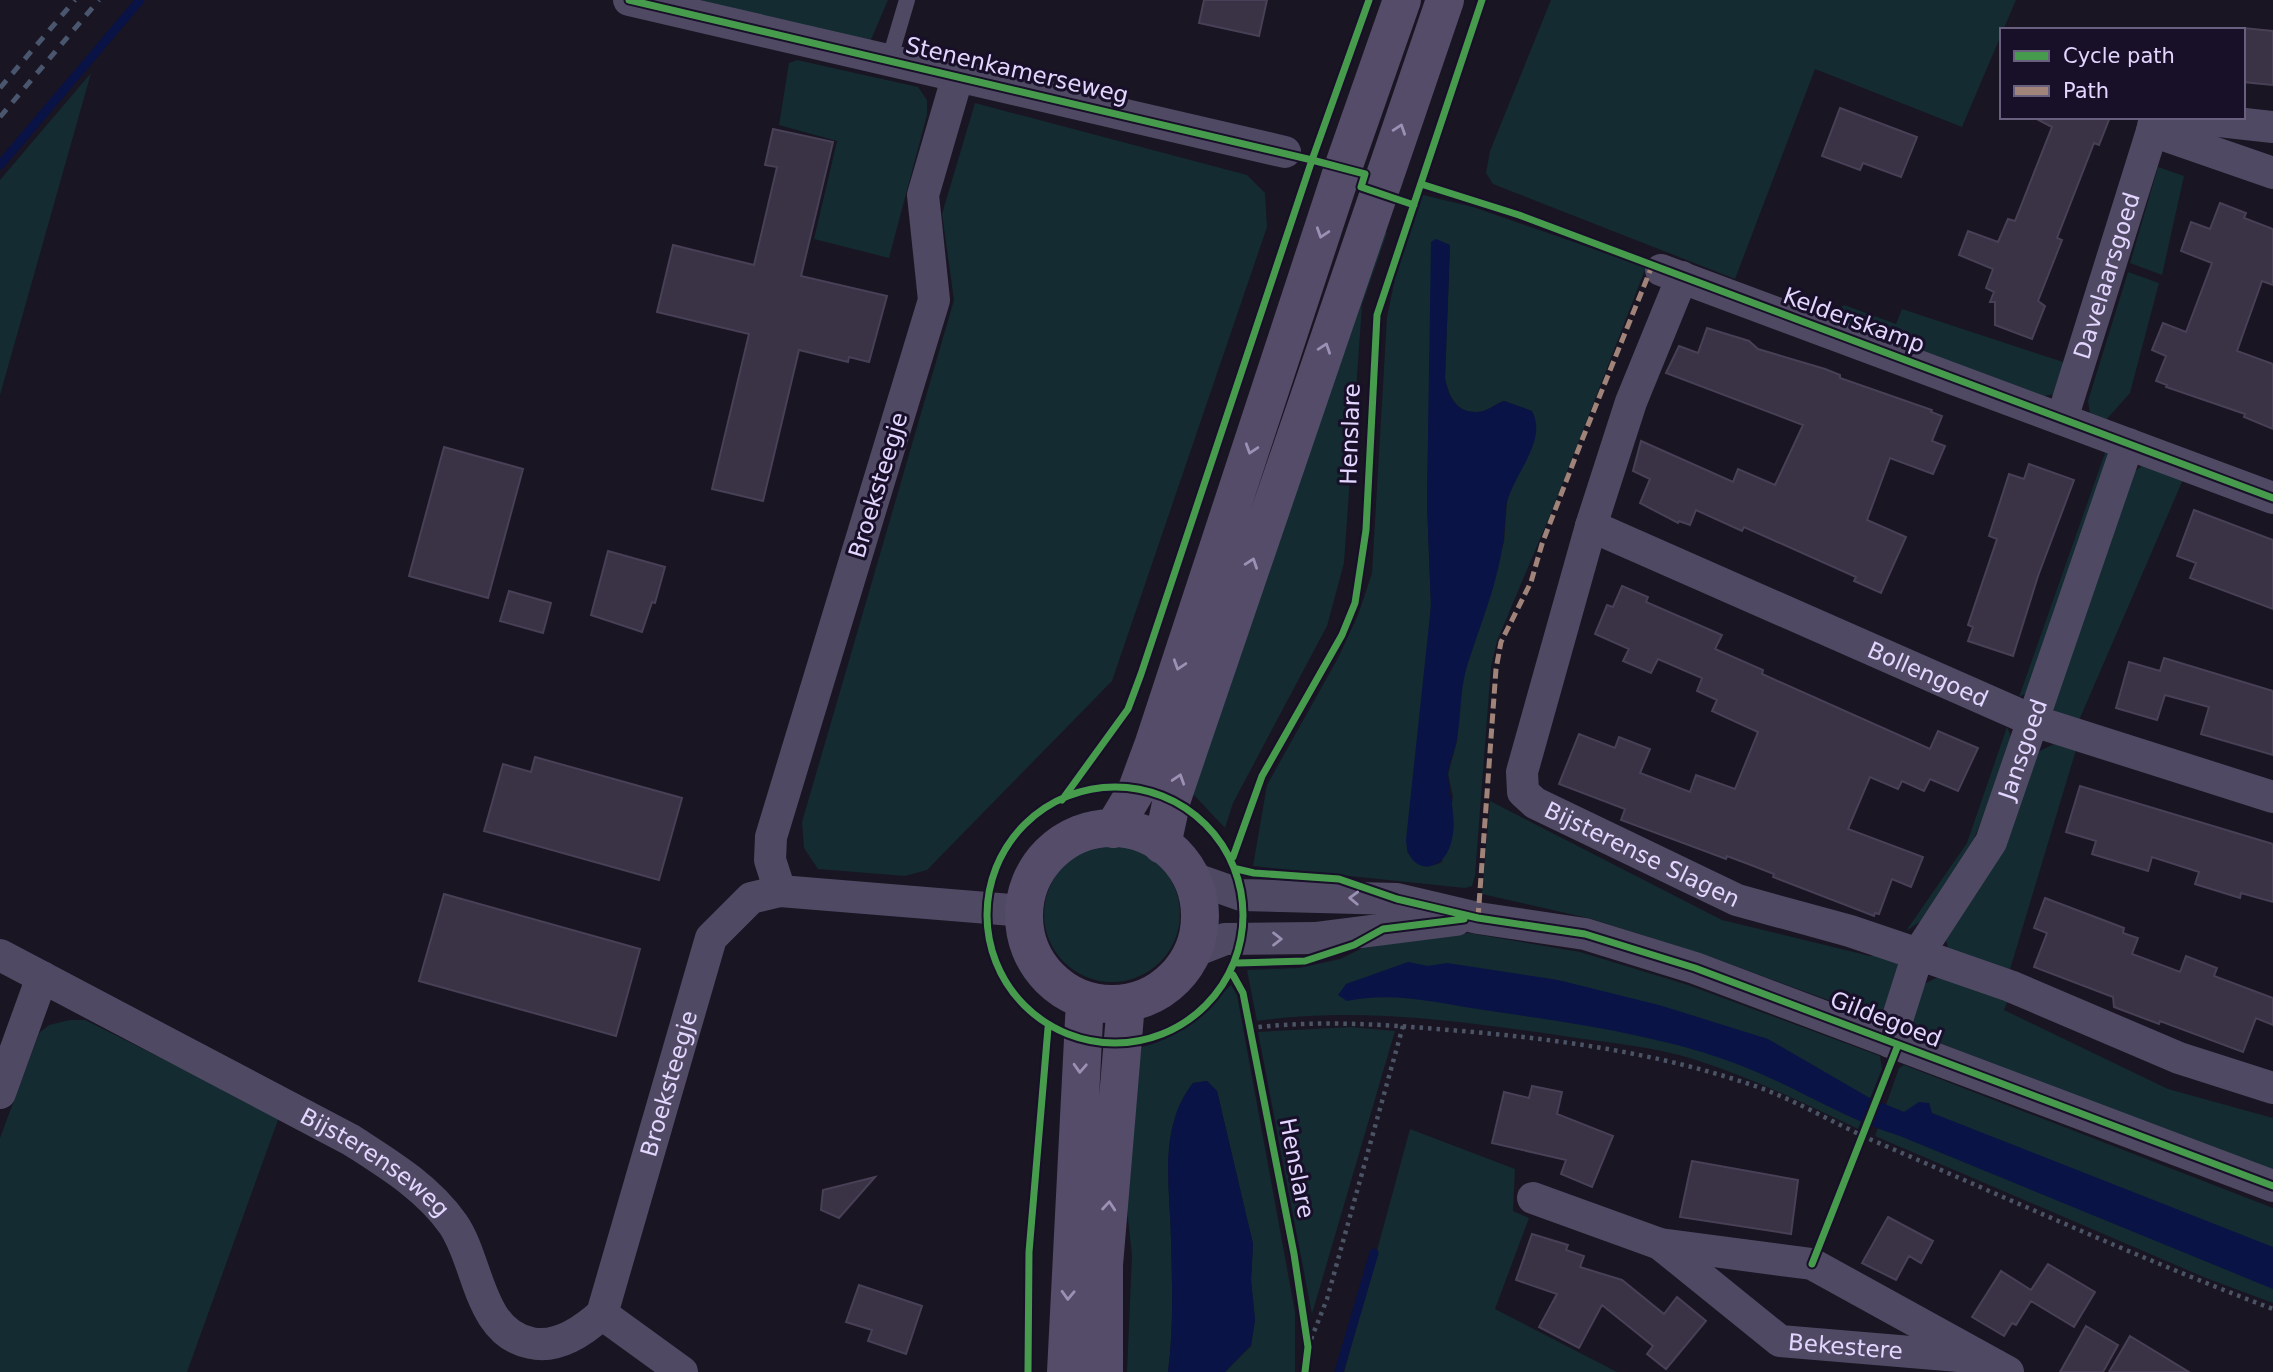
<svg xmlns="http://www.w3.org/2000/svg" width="2273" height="1372" font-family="'DejaVu Sans',sans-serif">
<rect width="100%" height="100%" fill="#1a1523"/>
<path fill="#132b31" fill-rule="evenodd" d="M683 0H888L870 42Z
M1551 0H2016L1962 127 1815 69 1735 279 1493 184 1486 173 1490 151Z
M797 60 918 87 927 100V115L889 258 814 239 837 141 779 125 789 63Z
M91 73 0 395V180Z
M975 103 1247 175 1265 193 1267 227 1112 681 927 870 905 876 818 869 804 848 802 822 954 300 942 214Z
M2158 167 2184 176 2162 275 2130 263Z
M1423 195 1473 207 1646 267 1553 508 1497 641 1491 667 1475 876 1472 886 1465 888 1253 866 1267 785 1338 658 1358 615 1372 573 1387 317 1395 279ZM1432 242 1450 245 1445 378C1449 396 1456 413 1477 412 1487 412 1495 404 1504 401L1532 411 1507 501 1504 542 1460 688 1457 741 1448 774 1453 797 1442 862C1426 870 1418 864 1407 852L1431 606 1427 503Z
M1382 229 1387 233 1362 305 1344 563 1327 626 1233 803 1225 828 1192 793Z
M2128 272 2159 283 2130 393 2106 420 2090 414 2088 401Z
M1844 305 1896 324 1902 309 2075 366 2056 394 2038 397 1839 322 1838 310Z
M2106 450 2108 454 2028 692 2019 697Z
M2143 465 2185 475 2077 725 2056 714 2052 707 2135 471Z
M2007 727 2013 742 1972 844 1921 921 1906 931 1967 843Z
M2054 744 2076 750 2008 976 1948 948 1944 933 2036 753Z
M1490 801 1722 920 1870 956H1893L1899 967 1887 1009 1869 1015 1708 956 1592 919 1482 894Z
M1044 914a68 68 0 1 1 136 0a68 68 0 1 1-136 0Z
M1469 933 1580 952 1688 985 1880 1056 1882 1069 1858 1129C1804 1103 1752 1078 1696 1060 1656 1047 1611 1043 1570 1037 1467 1022 1360 1006 1257 1021L1247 970 1299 968 1340 959 1373 943Z
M1938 977 2008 1000 2004 1010 2168 1089 2273 1118V1173L1924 1037 1911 1018 1922 985Z
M1231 985 1237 995 1295 1312V1372H1225L1251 1346 1255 1320 1251 1280 1253 1244 1217 1091 1207 1081 1193 1083C1158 1128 1170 1186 1171 1238 1172 1283 1174 1328 1168 1372H1127L1132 1255 1127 1210 1131 1049C1178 1042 1199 1015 1231 985Z
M70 1020H85L279 1117 187 1372H0V1138L39 1033 49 1025Z
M1351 1027 1395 1031 1312 1314 1258 1032Z
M1904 1065 2273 1208V1303L2206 1278 1875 1136 1899 1068Z
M1410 1129 1515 1169 1513 1211 1529 1218 1495 1309 1617 1372H1344Z"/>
<path fill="#0a1345" d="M1436 239 1450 245 1445 378C1448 396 1456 413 1477 412 1487 412 1495 404 1504 401L1532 411C1550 445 1505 480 1505 516 1505 564 1484 615 1469 660 1459 690 1462 710 1457 739 1455 751 1448 763 1448 775 1449 796 1457 817 1452 839 1445 875 1408 876 1406 840L1431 606 1427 503 1431 242Z
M1408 962 1428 966 1447 963 1558 980 1659 1005 1768 1039 1868 1097 1904 1112 1919 1102 1929 1103 1932 1113 2273 1247V1289L1900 1136C1848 1120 1808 1094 1759 1073 1678 1037 1572 1023 1484 1010 1438 1003 1393 991 1347 1001L1338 995 1346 984Z
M1207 1081 1217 1091 1253 1244 1251 1280 1255 1320 1251 1345 1225 1372H1168C1174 1328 1172 1283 1171 1238 1170 1186 1158 1128 1193 1083Z"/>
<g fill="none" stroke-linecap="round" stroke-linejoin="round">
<path stroke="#0a1345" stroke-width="9" d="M0 165 140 0
M1339 1372 1374 1253"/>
</g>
<path fill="#393345" stroke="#484056" stroke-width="2" d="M1204 0H1267L1259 36 1199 23Z
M2243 28 2273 31V85L2243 82Z
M1840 108 1917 137 1901 177 1863 163 1860 170 1822 156Z
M2033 117H2110L2099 145 2094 143 2057 238 2062 240 2038 301 2045 306 2032 339 1995 325V302H1990L1994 292 1986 288 1993 269 1959 255 1968 231 1998 242 2008 219 2015 221 2052 127Z
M773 129 833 142 801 276 887 296 869 362 849 357 848 362 799 350 763 501 712 489 749 334 657 312 673 245 754 265 777 167 765 165Z
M2220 203 2246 213 2244 218 2273 229V285L2262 281 2237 351 2273 364V429L2244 417 2245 414 2166 387 2167 385 2156 381 2166 356 2152 350 2163 323 2186 332 2212 263 2181 251 2191 222 2210 229Z
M1707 328 1749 341 1758 349 1825 369 1840 375V378L1932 410 1931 412 1942 416 1932 441 1945 446 1933 474 1890 458 1867 520 1906 537 1881 593 1854 581 1856 577 1744 527 1742 531 1696 510 1690 525 1679 521 1678 523 1640 503 1650 479 1633 471 1641 441 1733 482 1738 469 1775 485 1803 425 1666 373 1679 346 1698 353Z
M444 447 523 469 488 598 409 576Z
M2029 464 2074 480 2038 576 2013 656 1968 641 1973 627 1968 625 1997 539 1989 536 2009 474 2024 479Z
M2194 510 2273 540V609L2190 578 2196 563 2177 556Z
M608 551 665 567 655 603 652 602 642 632 591 615Z
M1622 586 1648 597 1646 602 1722 635 1715 649 1763 670 1762 674 1930 749 1938 731 1978 748 1958 791 1930 779 1924 791 1902 781 1898 789 1870 777 1848 829 1923 857 1911 887 1892 879 1879 914 1875 913 1874 916 1773 877 1774 874 1751 865 1727 856 1726 859 1621 820 1625 809 1559 784 1579 734 1615 748 1619 737 1650 749 1640 773 1690 792 1696 775 1735 789 1758 732 1712 711 1717 700 1697 691 1702 678 1658 659 1651 673 1623 661 1629 649 1595 634 1607 605 1613 607Z
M509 591 551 603 543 633 500 621Z
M2164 658 2273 691V755L2201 734 2209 707 2165 695 2157 720 2116 708 2129 662 2160 671Z
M535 757 682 798 659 880 484 831 503 764 531 772Z
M2080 786 2273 844V902L2241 893 2240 898 2195 884 2199 872 2152 857 2148 871 2092 854 2096 841 2066 832Z
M444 894 640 949 616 1036 419 981Z
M2045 898 2124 928 2123 933 2138 938 2132 954 2180 972 2186 956 2217 968 2214 976 2273 998V1025L2256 1018 2243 1052 2160 1021 2159 1024 2114 1007 2113 997 2034 967 2047 933 2034 928Z
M1532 1086 1562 1092 1557 1114 1613 1136 1592 1187 1561 1174 1566 1160 1492 1143 1504 1092 1529 1098Z
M1692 1161 1798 1180 1791 1234 1680 1217Z
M875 1177 839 1218 821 1210 823 1190Z
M1888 1217 1933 1241 1921 1263 1909 1256 1896 1280 1862 1263Z
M1532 1234 1568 1245 1566 1250 1584 1256 1580 1267 1622 1280 1664 1314 1677 1297 1706 1321 1666 1369 1647 1354 1653 1346 1602 1305 1579 1348 1539 1327 1557 1294 1516 1280Z
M2048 1264 2095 1292 2074 1327 2031 1301 2016 1325 2012 1323 2004 1336 1972 1317 2001 1271 2031 1290Z
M859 1285 922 1306 906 1354 868 1341 872 1330 846 1322Z
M2086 1326 2118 1345 2103 1372H2060Z
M2130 1336 2189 1372H2109Z"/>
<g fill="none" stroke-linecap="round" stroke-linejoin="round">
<path stroke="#4b5465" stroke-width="4.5" stroke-dasharray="3.5 5" stroke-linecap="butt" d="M1250 1028C1318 1020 1381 1024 1449 1030 1551 1038 1655 1052 1752 1085 1794 1099 1833 1123 1874 1141 2007 1198 2138 1258 2273 1309
M1308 1347 1327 1299 1403 1026"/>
<path stroke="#504964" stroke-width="16" d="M889 61 907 0"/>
<g stroke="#504964" stroke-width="32">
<path d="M629 0 1285 152"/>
<path d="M958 75 923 195 934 300 771 837 770 860 780 891 1024 911"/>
<path d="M2155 117 2152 131 2273 173"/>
<path d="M2183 117 2273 127"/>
<path d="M1661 270 2273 498"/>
<path id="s1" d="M1682 277 1631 402 1591 526 1522 772 1523 792 1535 803 1737 900 1850 931 1918 954 2010 986 2179 1058 2273 1088"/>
<path id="s2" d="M2062 419 2152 131"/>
<path id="s3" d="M1591 526 2034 721 2273 797"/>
<path d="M1190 877 1241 895 1397 899 1478 918 1585 934 1695 968 2273 1186"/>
<path d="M1192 952 1225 939 1315 938 1456 920"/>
<path id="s4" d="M0 955 351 1140C388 1164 427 1187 453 1224 479 1261 478 1333 531 1343 558 1349 583 1331 602 1314"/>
<path id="s5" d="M1890 1042 1918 954 1991 842 2128 444"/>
<path d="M0 1093 42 977"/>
<path d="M1533 1198 1660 1244 1812 1264 2008 1372"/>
<path id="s6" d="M1660 1244 1780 1341 1970 1357"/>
<path id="s7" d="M602 1314 711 938 751 898 780 891"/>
<path d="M602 1314 682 1372"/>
</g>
<path stroke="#544c69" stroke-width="38" d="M1024 916a88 88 0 1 1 176 0a88 88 0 1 1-176 0Z
M1113 829 1137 789 1154 743 1343 168 1402 0
M1162 845 1172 799 1190 746 1445 0
M1066 1372 1085 1000
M1104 1372V1265L1126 1003"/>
<path stroke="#49566e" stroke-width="5" stroke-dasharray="10 9" stroke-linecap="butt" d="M0 88 75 0
M0 117 99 0"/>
<path stroke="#a18479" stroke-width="5" stroke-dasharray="10 5" stroke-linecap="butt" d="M1478 918 1496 669 1501 642 1531 582 1542 544 1582 440 1652 266"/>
<g stroke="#180f29" stroke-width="11">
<path id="cycleway" d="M629 0 1312 160 1365 174 1361 187 1414 205
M1421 184 1519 215 2273 498
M987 915a128 128 0 1 1 256 0a128 128 0 1 1-256 0Z
M1062 800 1128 709 1141 674 1312 160 1369 0
M1233 857 1262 776 1342 635 1355 603 1366 530 1377 315 1482 0
M1237 869 1254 873 1339 879 1397 899 1478 918 1585 934 1695 968 2273 1186
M1238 963 1305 961 1354 945 1383 929 1464 919
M1233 975 1243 993 1294 1254 1308 1347 1305 1372
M1812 1264 1898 1045
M1028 1372 1029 1252 1048 1028"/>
</g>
<use href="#cycleway" stroke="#469c4c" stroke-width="7"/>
</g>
<defs><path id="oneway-chevron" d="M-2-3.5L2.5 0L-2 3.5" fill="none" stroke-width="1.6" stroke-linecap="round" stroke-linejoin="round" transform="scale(1.75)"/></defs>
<g stroke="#9c91b4">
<use href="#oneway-chevron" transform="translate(1400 129) rotate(-71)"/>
<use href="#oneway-chevron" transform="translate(1322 233) rotate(108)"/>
<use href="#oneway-chevron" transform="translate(1325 348) rotate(-71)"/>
<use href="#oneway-chevron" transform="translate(1251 449) rotate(108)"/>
<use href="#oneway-chevron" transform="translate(1252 563) rotate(-71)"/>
<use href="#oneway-chevron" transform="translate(1179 665) rotate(108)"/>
<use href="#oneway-chevron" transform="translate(1179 779) rotate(-72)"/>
<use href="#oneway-chevron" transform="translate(1080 1068) rotate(93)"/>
<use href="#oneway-chevron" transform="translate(1109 1206) rotate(-85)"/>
<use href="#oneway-chevron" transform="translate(1068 1295) rotate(92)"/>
</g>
<g stroke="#9a90b2">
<use href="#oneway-chevron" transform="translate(1354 898) rotate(-178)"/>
<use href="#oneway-chevron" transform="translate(1277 939)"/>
</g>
<g text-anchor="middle" stroke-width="6" stroke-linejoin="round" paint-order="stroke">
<g font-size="23" fill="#e3d6ff" stroke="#180f29">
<text transform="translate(1017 70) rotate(13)" y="8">Stenenkamerseweg</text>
<text dy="8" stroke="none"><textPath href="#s2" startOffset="150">Davelaarsgoed</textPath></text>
<text transform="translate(1854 320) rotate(20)" y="8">Kelderskamp</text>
<text transform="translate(1350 434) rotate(-88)" y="8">Henslare</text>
<text transform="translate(878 485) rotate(-73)" y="8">Broeksteegje</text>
<text dy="8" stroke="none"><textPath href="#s3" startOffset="368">Bollengoed</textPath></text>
<text dy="8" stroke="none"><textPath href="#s5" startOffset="324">Jansgoed</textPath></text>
<text dy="8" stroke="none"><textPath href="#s1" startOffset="676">Bijsterense Slagen</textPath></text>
<text transform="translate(1886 1019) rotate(21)" y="8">Gildegoed</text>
<text dy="8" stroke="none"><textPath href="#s7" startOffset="240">Broeksteegje</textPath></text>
<text dy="8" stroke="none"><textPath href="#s4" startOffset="429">Bijsterenseweg</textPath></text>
<text transform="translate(1297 1168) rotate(79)" y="8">Henslare</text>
<text dy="8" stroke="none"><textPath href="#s6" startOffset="220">Bekestere</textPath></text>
</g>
</g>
<rect x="2000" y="28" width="245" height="91" fill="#180f29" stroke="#695f7f" stroke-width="2"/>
<rect x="2014" y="51" width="35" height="10" fill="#469c4c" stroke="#695f7f" stroke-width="2"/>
<text x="2063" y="63" font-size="21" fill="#e3d6ff">Cycle path</text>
<rect x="2014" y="86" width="35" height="10" fill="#a18479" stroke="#695f7f" stroke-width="2"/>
<text x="2063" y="98" font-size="21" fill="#e3d6ff">Path</text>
</svg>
